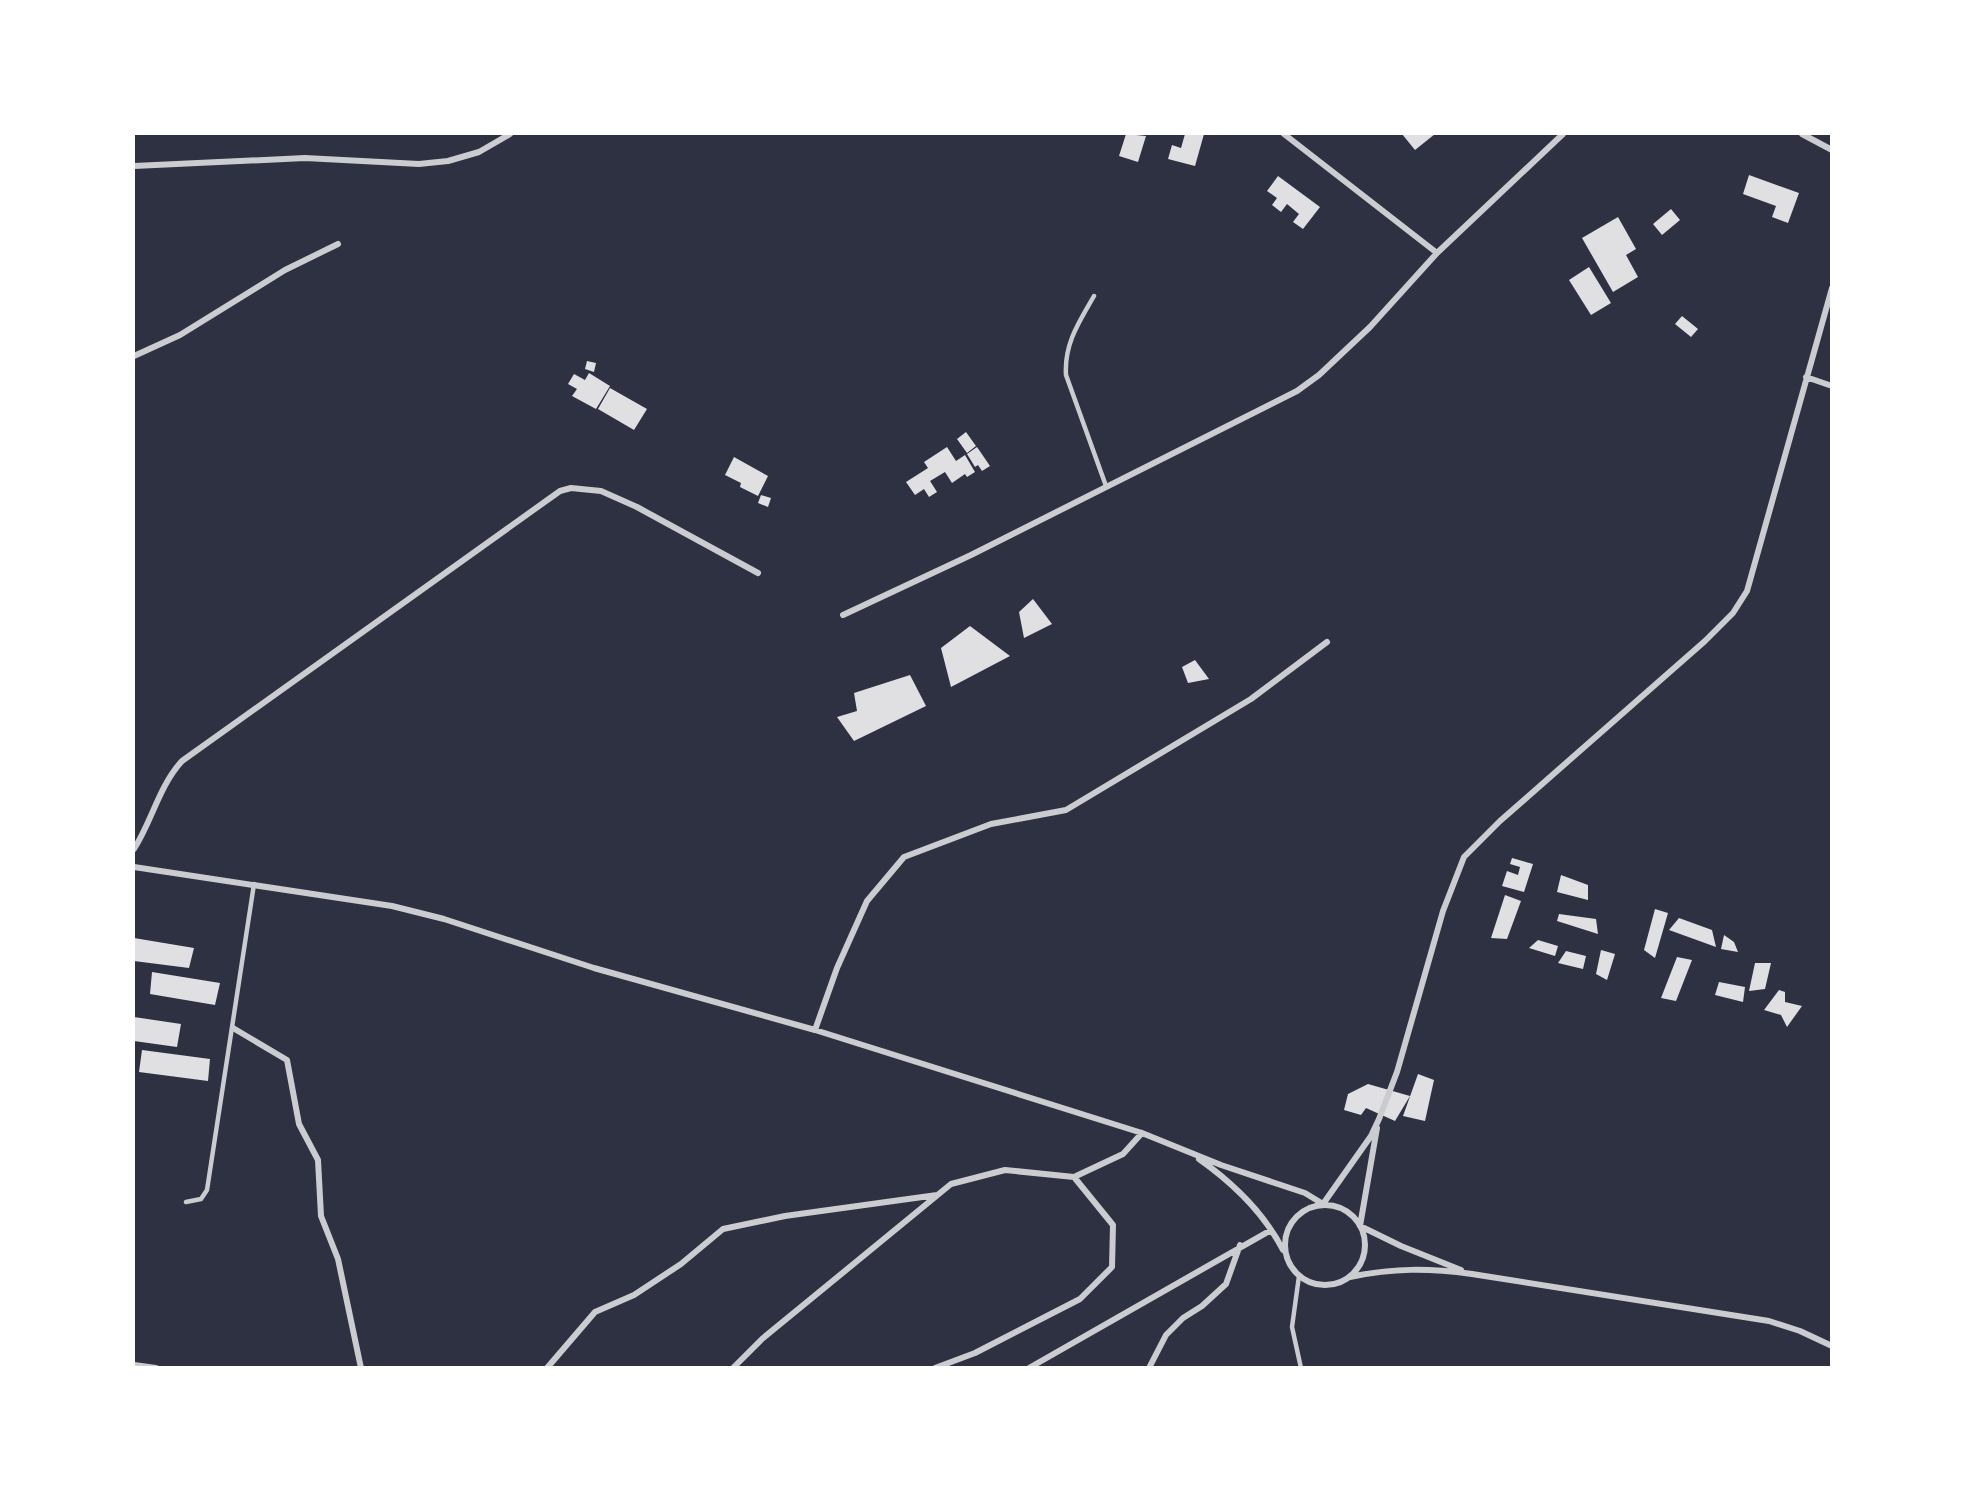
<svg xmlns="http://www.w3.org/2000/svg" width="1965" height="1501" font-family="Arial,sans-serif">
<rect width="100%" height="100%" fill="#2d3142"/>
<path fill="#e0e0e3" d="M1126 134 1146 136 1138 162 1119 156Z
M1185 134H1204L1195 166 1168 159 1172 145 1181 148Z
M1402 134H1435L1415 150Z
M1749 175 1799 193 1788 223 1772 217 1776 206 1743 194Z
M1278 176 1320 207 1303 229 1293 222 1299 214 1287 204 1281 212 1272 205 1277 198 1267 191Z
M1671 209 1680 220 1662 235 1653 224Z
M1618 217 1636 249 1626 255 1638 277 1613 292 1582 238Z
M1589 267 1611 303 1591 315 1569 280Z
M1682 316 1698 329 1691 337 1675 324Z
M587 361 596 363 594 372 585 369Z
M589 373 610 386 596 409 572 396 577 389 568 384 574 374 585 380Z
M610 388 647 409 634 430 598 409Z
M966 432 976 446 967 453 957 439Z
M947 447 956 461 965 455 975 472 967 477 965 474 952 483 945 472 930 481 937 492 929 497 924 489 915 495 906 482 928 468 924 462Z
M977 447 990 466 982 471 978 465 975 467 967 454Z
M734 457 768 476 758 496 740 487 741 483 725 475Z
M761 495 771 498 768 507 758 503Z
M1033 599 1052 624 1024 638 1019 612Z
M970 626 1010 656 951 687 941 648Z
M1195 660 1209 679 1188 683 1182 667Z
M910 675 926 706 854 741 837 717 857 711 854 693Z
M1512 858 1533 864 1524 892 1502 886 1507 871 1518 875 1520 867 1510 864Z
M1561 875 1588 885V900L1557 892Z
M1505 895 1521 901 1507 939 1491 938Z
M1655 909 1668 913 1655 958 1644 950Z
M1559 914 1596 919 1598 934 1557 921Z
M1679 918 1712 930 1716 947 1669 930Z
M1724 935 1734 942 1738 952 1721 949Z
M134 938 194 948 189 968 134 961Z
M1538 940 1558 946 1555 956 1529 948Z
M1601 950 1615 954 1607 980 1596 974Z
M1566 951 1586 956 1583 969 1558 963Z
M1677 957 1692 960 1676 1001 1661 998Z
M1755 963H1771L1765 989 1749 991Z
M152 972 220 983 215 1005 150 994Z
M1719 982 1745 987 1743 1002 1715 995Z
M1779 990 1785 992V1002L1802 1006 1787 1027 1781 1015 1764 1010Z
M134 1017 181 1024 177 1047 134 1041Z
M142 1050 210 1059 208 1081 139 1072Z
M1418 1074 1434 1080 1425 1121 1403 1116Z
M1368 1084 1410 1096 1395 1121 1366 1108 1361 1115 1344 1110 1348 1094Z"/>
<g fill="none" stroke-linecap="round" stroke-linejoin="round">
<path stroke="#caccd0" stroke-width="4.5" d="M1094 296C1079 322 1064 344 1066 375L1106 486
M186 1202 201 1199 207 1190 254 884
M1299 1276 1292 1327 1301 1368"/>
<path stroke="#caccd0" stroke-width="6" d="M1284 134 1437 253
M1802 134 1832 150
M134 166 305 158 419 164 448 161 479 152 510 134
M134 356 180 335 285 270 338 244
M1806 377 1832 386
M843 615 971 555 1297 391 1319 375 1370 327 1437 253 1563 134
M134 849C152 821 159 786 182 761L560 491 571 488 601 491 637 507 758 573
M134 867 392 906 444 919 594 968 815 1030 1142 1133 1221 1165 1305 1193 1323 1204 1371 1136 1379 1119 1397 1072 1443 911 1464 857 1500 821 1705 641 1733 613 1747 591 1832 288
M233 1028 287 1060 299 1124 318 1160 321 1216 338 1259 361 1368
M815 1030 837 968 867 901 904 857 991 824 1066 810 1251 699 1327 642
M1377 1128 1360 1226 1401 1246 1461 1270
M1199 1159C1233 1183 1264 1213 1283 1250
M1285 1245a40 40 0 1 1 80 0a40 40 0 1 1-80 0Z
M1350 1277C1394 1268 1427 1268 1472 1274L1769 1321 1800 1331 1832 1346
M134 1365 156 1368
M547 1368 595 1312 634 1295 681 1264 723 1229 785 1216 937 1195
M733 1368 762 1339 951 1184 1005 1170 1074 1177
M935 1368 975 1353 1080 1299 1112 1267 1113 1225 1074 1177 1123 1154 1142 1133
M1029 1368 1271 1230
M1149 1368 1166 1335 1183 1318 1202 1306 1226 1284 1240 1245"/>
</g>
<rect width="1965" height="1501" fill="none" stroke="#ffffff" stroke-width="270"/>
</svg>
